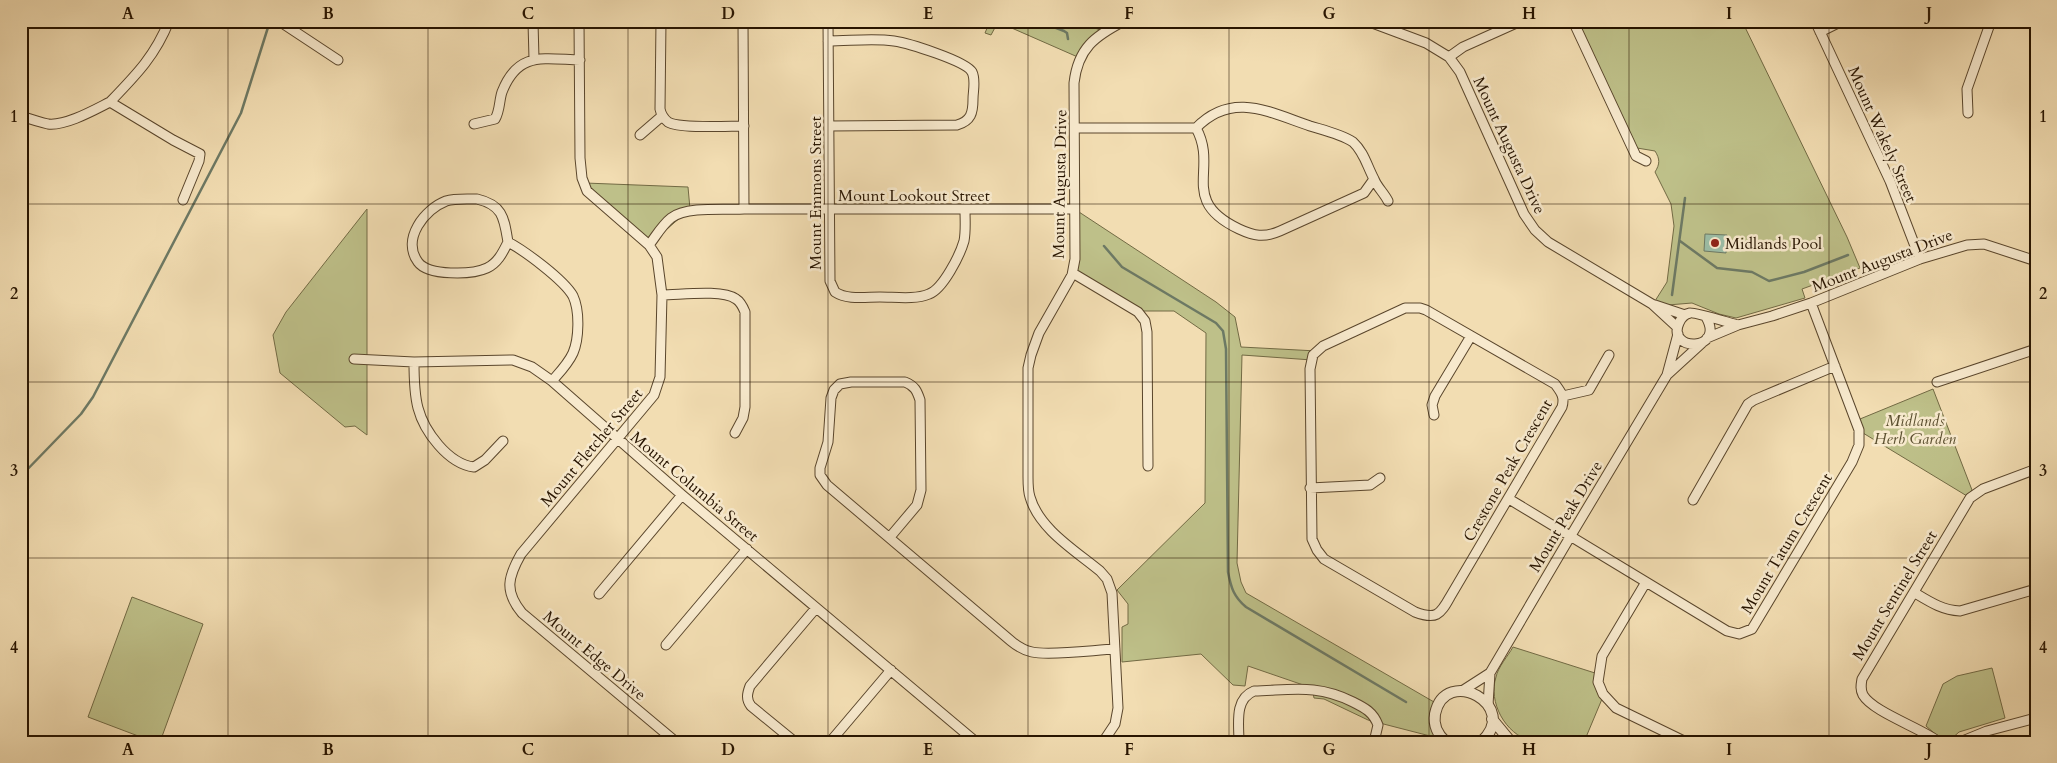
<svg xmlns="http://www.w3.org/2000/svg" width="2057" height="763" font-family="Cardo,serif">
<rect width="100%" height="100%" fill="#f2ddb2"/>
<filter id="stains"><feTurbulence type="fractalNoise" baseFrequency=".004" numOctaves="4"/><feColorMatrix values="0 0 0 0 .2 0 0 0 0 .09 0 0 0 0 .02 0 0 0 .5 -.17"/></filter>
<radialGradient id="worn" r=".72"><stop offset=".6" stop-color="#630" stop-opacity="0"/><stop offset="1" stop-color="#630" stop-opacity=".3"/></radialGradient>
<path fill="#bec089" stroke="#726a44" d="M990 21H1079L1102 31 1080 58 998 22 991 35 985 33Z
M1577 21H1742L1847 237 1860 268 1802 289 1805 298 1736 318 1719 314 1692 303 1668 305 1655 301 1667 282 1674 226 1671 204 1655 172C1660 164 1660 159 1655 151L1637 148Z
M585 183 688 187 690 209 651 243Z
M367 209V435L355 426 345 427 280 373 273 335 286 312Z
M1079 212 1216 302 1235 317 1241 347 1317 351 1312 360 1242 355 1237 563 1241 582 1246 593 1434 702 1431 715 1434 737 1368 720 1324 699 1314 698 1312 688 1248 666 1245 686 1233 685 1201 654 1122 662V627L1128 624V604L1117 590 1205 503 1206 333 1174 311H1139L1077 276Z
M1933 389 1972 490 1967 496 1863 433 1860 419Z
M132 597 203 624 160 742H154L88 717Z
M1513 647 1595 673 1602 699 1584 742C1571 742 1542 745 1531 741 1505 734 1488 702 1496 677 1498 667 1508 656 1513 647Z
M1992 668 2005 718 1959 732 1949 741 1941 739 1926 726 1943 684 1957 676Z"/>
<path fill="#9cbda6" stroke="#6d7964" d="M1705 234 1727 235 1726 253 1704 251Z"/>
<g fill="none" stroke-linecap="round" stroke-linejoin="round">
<path stroke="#6d7964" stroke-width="2.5" d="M1038 21 1064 31 1067 33 1068 39
M1680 241 1717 268 1752 272 1769 281 1804 272 1848 255
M1104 246 1122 267 1216 323 1223 331 1226 349 1228 572C1231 588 1234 597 1246 607L1406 702
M1672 295 1685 198
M21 476 81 414 93 397 241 113 270 21"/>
<g stroke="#5a462c" stroke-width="11">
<path id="minor" d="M279 21 338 60
M579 21 580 158 582 178 587 191 649 245 657 257 662 295 660 377 654 395 521 554C508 577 504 591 522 613L676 742
M661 21 660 109C661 114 663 118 668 122 680 129 728 126 744 126
M743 21 744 209
M828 21 830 281 835 292C847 300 865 297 880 297 895 297 915 300 929 294 943 289 960 255 964 241 966 231 965 220 965 210
M1367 21 1426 43 1449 57 1460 72 1524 214 1535 230 1548 242 1652 304 1677 327
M1573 21 1636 156 1646 161
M1815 21 1890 181 1920 259
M533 22 534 59
M1820 32 1842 21
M828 41C850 41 873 38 894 41 908 43 966 61 972 72 976 80 973 91 973 99 973 113 971 121 957 125L829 126
M1449 57 1463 47 1521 21
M110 102C136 75 155 56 169 21
M1968 113 1967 89 1991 21
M21 116C30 119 39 122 48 124 66 126 94 110 110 102L173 140 200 154 199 161 183 200
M474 124 495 119C500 111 499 101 502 92 518 51 543 59 580 60
M1076 128H1196C1232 91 1269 112 1310 126 1323 130 1341 134 1353 142 1364 152 1367 166 1374 179 1377 187 1384 193 1388 201
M1196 128C1219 169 1178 200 1239 229 1254 236 1264 238 1280 231L1364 193 1374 179
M640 135 662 116
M477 199C503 205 504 218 508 242 503 252 498 263 487 268 472 275 428 276 418 262 401 239 425 209 446 201 455 198 468 199 477 199Z
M508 242C525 251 564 280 573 296 580 311 579 339 573 353 568 364 559 373 552 381
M649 245C656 236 662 225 671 218 687 206 725 210 744 209H1074
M1072 275H1076L1138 312 1145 321 1147 332 1148 466
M662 295C680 295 722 289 736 299 741 302 743 307 745 312V407L743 418 735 433
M1655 305 1685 315
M1405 308H1420L1426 310 1555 384C1561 392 1565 397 1562 407L1450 597C1440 615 1436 620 1415 612L1324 559 1317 550 1312 539 1310 369 1313 355 1323 346Z
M1706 317C1726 352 1666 352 1679 323 1681 318 1685 314 1690 313 1694 312 1730 323 1738 325
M1707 338 1738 325 1772 316 1811 303 1920 259 1967 245 1984 244 2036 261
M354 359 414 362 513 360 532 367 552 381 682 495 976 742
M414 362C414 377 414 393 418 408 424 431 448 464 474 467L485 460 503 441
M1667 375 1678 334
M1937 382 2036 349
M1563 396 1589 390 1609 355
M1434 415 1432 405 1435 396 1471 336
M1310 488 1370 485 1380 478
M1509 499 1727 631 1739 634 1752 629 1852 462 1859 445V430L1811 303
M1693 500 1748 404 1754 400 1835 366
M890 537 917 505 921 490 920 400C917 391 915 386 905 382H851L840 384 834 390 831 398 828 442 820 468V475L827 485 1011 641C1017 646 1023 650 1032 652 1050 656 1094 650 1115 649
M1646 582 1602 656 1598 682 1603 694 1616 708 1686 742
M1915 593C1930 602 1942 610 1960 611L2036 589
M599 594 682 495
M666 645 747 549
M1462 691 1490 673
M1488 705 1490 673 1570 537 1667 375 1702 343
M795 742 751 706C746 699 747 694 750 686L816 608
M830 742 891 670
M1103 742 1115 724 1118 708 1112 593 1107 579 1100 571C1076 551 1039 529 1030 497 1028 491 1028 484 1028 477V368L1031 355 1039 333 1072 275 1075 259 1074 83C1078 48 1095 36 1124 21
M1239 742C1239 724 1234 699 1254 691 1293 690 1317 684 1353 702 1365 708 1373 712 1378 725L1374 742
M1939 742C1921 728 1873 712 1863 695 1860 689 1861 685 1862 679L1970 498 1983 489 2036 469
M1960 742 1987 731 2036 718"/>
</g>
<g stroke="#5a462c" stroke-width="12">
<path id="tertiary" d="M1492 719 1511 742
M1446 742C1438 735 1433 725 1435 714 1445 664 1522 706 1481 742"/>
</g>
<use href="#minor" stroke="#f7e9cd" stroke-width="9"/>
<use href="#tertiary" stroke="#f7e9cd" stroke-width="10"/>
</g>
<path fill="none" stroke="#271400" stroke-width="1" stroke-opacity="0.55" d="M228 21V742M428 21V742M628 21V742M828 21V742M1028 21V742M1229 21V742M1429 21V742M1629 21V742M1829 21V742M21 204H2036M21 382H2036M21 558H2036"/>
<circle fill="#8f2418" stroke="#f7e9cd" stroke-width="2" cx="1715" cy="243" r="5"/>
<g text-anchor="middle" stroke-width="5" stroke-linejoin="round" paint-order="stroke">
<g font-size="16" fill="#271400" stroke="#f7e9cd">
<text transform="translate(1883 134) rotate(66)" y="6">Mount Wakely Street</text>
<text transform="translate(1510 145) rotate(65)" y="6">Mount Augusta Drive</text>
<text transform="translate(1059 184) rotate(-89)" y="6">Mount Augusta Drive</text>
<text transform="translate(815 193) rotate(-90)" y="6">Mount Emmons Street</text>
<text x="914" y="201">Mount Lookout Street</text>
<text transform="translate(1882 260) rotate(-21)" y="6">Mount Augusta Drive</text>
<text transform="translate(591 447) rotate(-50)" y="6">Mount Fletcher Street</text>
<text transform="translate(1507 470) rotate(-60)" y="6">Crestone Peak Crescent</text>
<text transform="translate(695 486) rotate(40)" y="6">Mount Columbia Street</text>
<text transform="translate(1565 516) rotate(-59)" y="6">Mount Peak Drive</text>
<text transform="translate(1786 543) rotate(-59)" y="6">Mount Tatum Crescent</text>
<text transform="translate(1894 595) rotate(-59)" y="6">Mount Sentinel Street</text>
<text transform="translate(595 655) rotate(40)" y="6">Mount Edge Drive</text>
</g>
<g font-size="16" fill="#271400" stroke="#f7e9cd" text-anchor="start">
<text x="1725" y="249">Midlands Pool</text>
</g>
<g font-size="16" font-style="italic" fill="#5c5030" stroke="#f7e9cd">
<text x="1915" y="426">Midlands<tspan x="1915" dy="18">Herb Garden</tspan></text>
</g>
</g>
<rect width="2057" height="763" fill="none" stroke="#f2ddb2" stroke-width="55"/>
<rect x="28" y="28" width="2002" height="708" fill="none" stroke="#271400" stroke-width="2"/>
<g font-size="16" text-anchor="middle" font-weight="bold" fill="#271400">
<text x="128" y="19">A</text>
<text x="328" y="19">B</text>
<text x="528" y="19">C</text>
<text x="728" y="19">D</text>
<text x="928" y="19">E</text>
<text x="1129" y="19">F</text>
<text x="1329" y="19">G</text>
<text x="1529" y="19">H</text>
<text x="1729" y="19">I</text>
<text x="1929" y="19">J</text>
<text x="14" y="122">1</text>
<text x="2043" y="122">1</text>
<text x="14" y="299">2</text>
<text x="2043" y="299">2</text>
<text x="14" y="476">3</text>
<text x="2043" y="476">3</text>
<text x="14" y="653">4</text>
<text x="2043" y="653">4</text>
<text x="128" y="755">A</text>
<text x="328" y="755">B</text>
<text x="528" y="755">C</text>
<text x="728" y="755">D</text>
<text x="928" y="755">E</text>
<text x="1129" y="755">F</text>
<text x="1329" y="755">G</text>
<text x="1529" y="755">H</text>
<text x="1729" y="755">I</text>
<text x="1929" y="755">J</text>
</g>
<rect width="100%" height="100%" filter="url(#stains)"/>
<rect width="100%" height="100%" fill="url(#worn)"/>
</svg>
